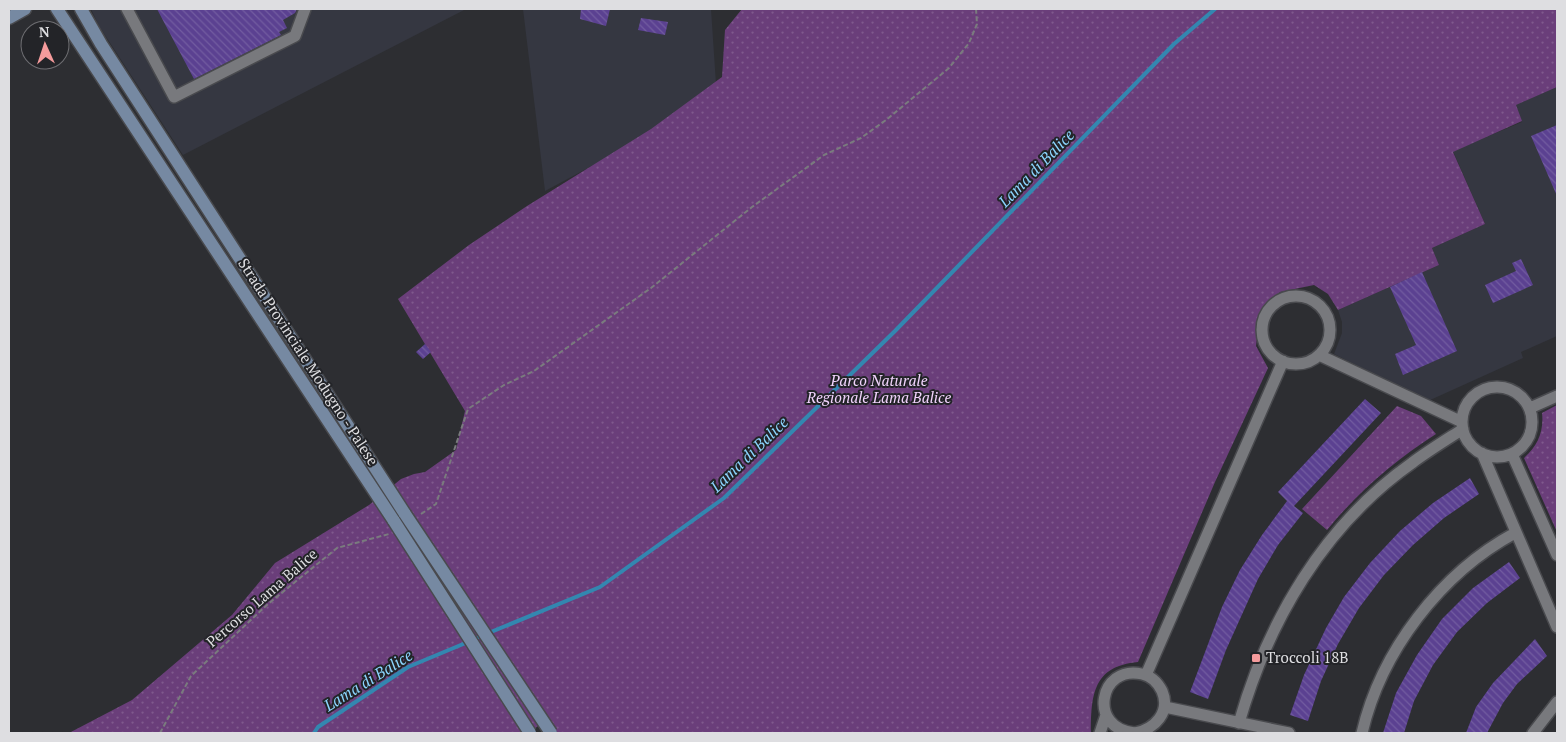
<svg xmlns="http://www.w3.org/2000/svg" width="1566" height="742" font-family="'PT Serif',serif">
<defs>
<pattern id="grass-dots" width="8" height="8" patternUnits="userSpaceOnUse" patternTransform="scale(1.25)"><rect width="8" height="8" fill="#6a3e7a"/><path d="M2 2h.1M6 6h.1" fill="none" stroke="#7f598d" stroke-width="1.8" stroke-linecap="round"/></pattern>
<pattern id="building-back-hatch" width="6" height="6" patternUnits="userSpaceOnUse" patternTransform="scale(1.25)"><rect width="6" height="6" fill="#5b4191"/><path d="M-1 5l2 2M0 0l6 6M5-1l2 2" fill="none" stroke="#725ca0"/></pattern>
</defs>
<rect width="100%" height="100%" fill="#2d2e32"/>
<path fill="#353741" d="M91 9H466L183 155 99 26Z
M523 9H711L717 99 545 191Z
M1557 87V336L1521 352 1523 358 1428 401 1334 354 1342 333V322L1338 310 1439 265 1432 248 1485 224 1453 151 1522 122 1515 105Z"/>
<path fill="url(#grass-dots)" d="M742 9H1557V87L1516 105 1522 121 1453 152 1485 224 1432 248 1439 265 1338 310 1328 294 1314 285 1280 292 1260 313 1256 346 1268 368 1215 482 1138 662C1093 666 1091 695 1091 733H558L547 719 529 733H69L132 700 232 615 275 563 369 505 401 479 414 474 425 472 456 450 465 411 398 299 469 245 527 206 651 129 722 77 725 30Z
M1557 405V532L1524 458C1538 446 1544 431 1542 413Z
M1397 406 1421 416 1436 434C1395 460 1358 492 1327 530L1302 509Z"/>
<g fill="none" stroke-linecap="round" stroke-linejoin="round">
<path stroke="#3387b0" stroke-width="4" d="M474 639 600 587 724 498 895 331 1174 44 1215 9
M314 733 318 727 408 667 468 642"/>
</g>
<path fill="url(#building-back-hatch)" d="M157 9H297L295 13 283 20 287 28 279 32 281 35 194 79Z
M581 9H610L606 26 580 19Z
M641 18 668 22 665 35 638 30Z
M1557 125V196L1531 136Z
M1521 259 1533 285 1493 303 1485 285 1516 271 1512 263Z
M1422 272 1457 351 1403 375 1395 354 1416 345 1390 287Z
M425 344 431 352 423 359 416 352Z
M1365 399 1381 413 1294 506 1303 513 1278 545 1258 579 1226 650 1208 699 1190 692 1222 607 1240 570 1262 535 1287 501 1278 492Z
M1470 478 1479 494 1444 518 1413 545 1384 575 1359 608 1338 644 1321 681 1308 721 1290 715 1304 675 1326 628 1344 597 1370 563 1400 531 1433 503Z
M1509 562 1520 578 1487 603 1457 632 1433 665 1414 701 1404 733H1383L1396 693 1417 655 1442 619 1473 588Z
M1535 639 1547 656 1517 684 1503 703 1487 733H1466L1476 707 1493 683Z"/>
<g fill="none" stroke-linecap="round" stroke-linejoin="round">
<g stroke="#494a4e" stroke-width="14">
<path id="street" d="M127 9 174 97 295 36 305 9
M1262 330a34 34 0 1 1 68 0a34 34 0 1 1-68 0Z
M1319 355 1462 422
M1462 422a35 35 0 1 1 70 0a35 35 0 1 1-70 0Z
M1530 408 1557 396
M1482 453 1557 627
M1512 454 1557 555
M1146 675 1283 361
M1165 707 1289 733
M1239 723C1268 621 1324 525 1412 463 1428 451 1446 440 1463 429
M1100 733 1106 715
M1135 733C1087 729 1099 664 1142 674 1151 676 1158 683 1162 691 1171 712 1155 729 1135 733
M1362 733C1381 651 1441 573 1515 533
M1533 733 1557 702"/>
</g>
<g stroke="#494a4e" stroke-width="15">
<path id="secondary" d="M57 9 394 521
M81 9 101 44 405 514
M9 18 25 9"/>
</g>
<path stroke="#7a7b7e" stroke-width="2" stroke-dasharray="5 2.5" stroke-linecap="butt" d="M421 514 436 504 468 409 504 385 534 371 651 288 752 207 824 155 861 138 886 120 949 68 969 43 977 24 976 9
M160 733 191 676 268 604 337 548 389 534"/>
<use href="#street" stroke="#78797d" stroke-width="11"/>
<use href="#secondary" stroke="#7689a2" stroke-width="12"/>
<g stroke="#494a4e" stroke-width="15" stroke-linecap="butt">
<path id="secondary-bridge" d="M405 514 551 733
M394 521 530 733"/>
</g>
<use href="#secondary-bridge" stroke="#7689a2" stroke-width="12"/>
</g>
<rect fill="#f59b9c" stroke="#232428" stroke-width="2" x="1251" y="653" width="10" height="10" rx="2.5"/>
<g text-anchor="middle" stroke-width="4" stroke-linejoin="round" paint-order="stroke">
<g font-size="15" fill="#dedee1" stroke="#232428">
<text transform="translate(308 362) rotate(57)" y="5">Strada Provinciale Modugno - Palese</text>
<text transform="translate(262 598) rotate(-41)" y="5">Percorso Lama Balice</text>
</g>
<g font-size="15" font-style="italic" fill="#f2d4fd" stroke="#232428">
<text x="879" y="386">Parco Naturale<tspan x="879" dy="17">Regionale Lama Balice</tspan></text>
</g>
<g font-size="15" fill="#dedee1" stroke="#232428" text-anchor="start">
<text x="1266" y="663">Troccoli 18B</text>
</g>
<g font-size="16" font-style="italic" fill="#8bd5fe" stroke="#232428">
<text transform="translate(1036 168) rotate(-46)" y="6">Lama di Balice</text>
<text transform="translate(749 454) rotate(-44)" y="6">Lama di Balice</text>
<text transform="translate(368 680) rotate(-32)" y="6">Lama di Balice</text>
</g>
</g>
<rect width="1566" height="742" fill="none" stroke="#dedee1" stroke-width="20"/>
<g transform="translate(45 45) rotate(357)"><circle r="24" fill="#232428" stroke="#6e6e72"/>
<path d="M0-4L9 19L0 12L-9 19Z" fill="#f59b9c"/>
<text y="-8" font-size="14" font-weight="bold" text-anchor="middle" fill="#dedee1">N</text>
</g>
</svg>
